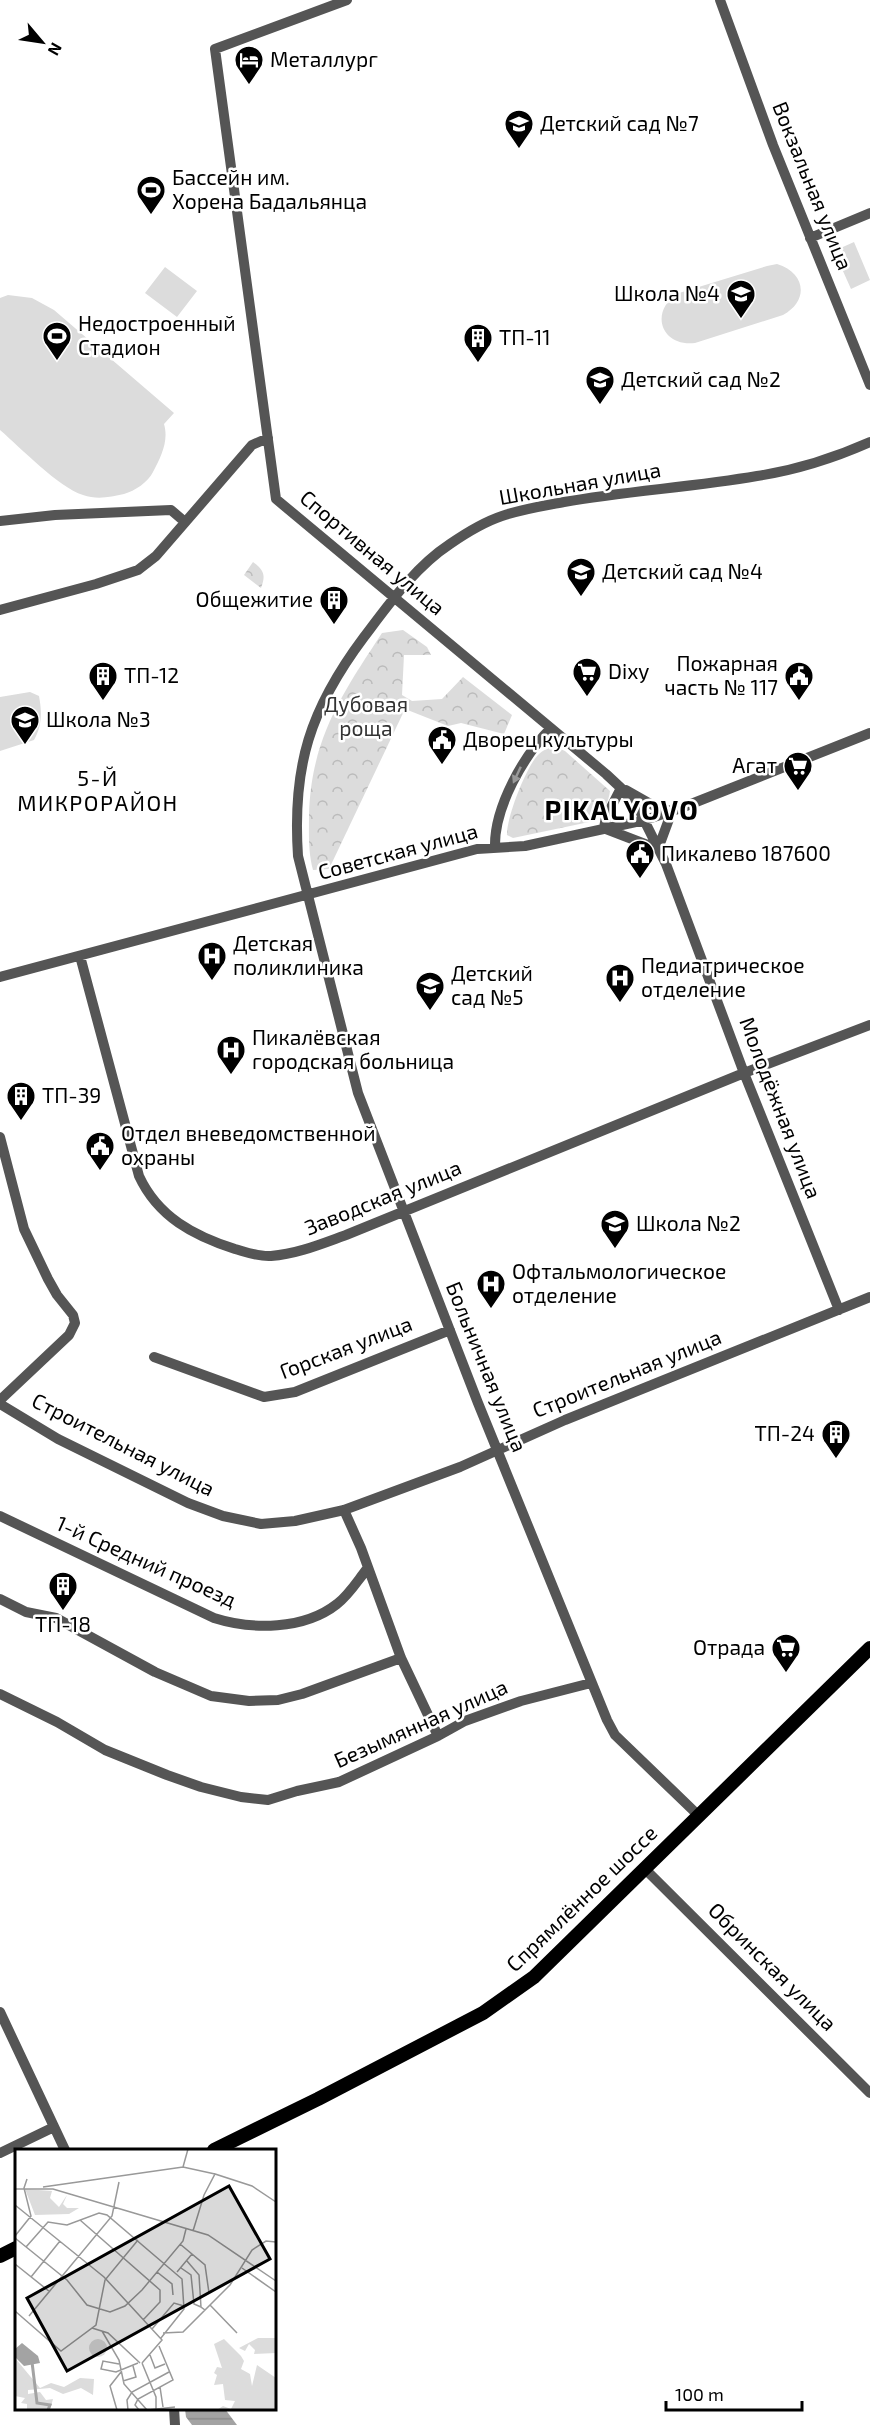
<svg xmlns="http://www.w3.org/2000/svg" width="870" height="2425" font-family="'Exo 2',sans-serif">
<defs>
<pattern id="forest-crowns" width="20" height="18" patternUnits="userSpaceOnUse" patternTransform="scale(1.5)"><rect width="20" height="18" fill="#dcdcdc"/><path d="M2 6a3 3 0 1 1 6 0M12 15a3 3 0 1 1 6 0" fill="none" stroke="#bbb"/></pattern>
<pattern id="water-rules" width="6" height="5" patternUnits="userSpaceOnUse" patternTransform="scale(1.5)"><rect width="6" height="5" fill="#a3a3a3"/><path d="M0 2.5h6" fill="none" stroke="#8b8b8b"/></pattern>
</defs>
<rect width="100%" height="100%" fill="#fff"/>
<path fill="url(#forest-crowns)" d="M253 562C264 570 266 575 261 588L244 575Z
M403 630 427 647 431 655H404L402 695 412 701 442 699 463 677 512 715 504 734 461 723 448 726 405 709 329 869 313 870C308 851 309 834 309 815 311 739 342 694 382 633Z
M554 746 565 751 610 791C609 801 602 816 594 821L513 838 507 835C506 819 526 767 538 755 543 750 548 748 554 746Z"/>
<path fill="#dcdcdc" d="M854 242 870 280 851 289 834 251Z
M777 264C806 273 809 301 783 315L695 343C660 347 649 310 679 293L767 266Z
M165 267 197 291 177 317 145 293Z
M8 295 32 298 54 310 174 413 164 424C169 441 161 457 153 472 148 482 135 491 124 494 111 497 97 500 83 495 58 487 21 448 0 430V298Z
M30 692 39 696C42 712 42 726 34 740L0 751V697Z"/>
<path fill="url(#water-rules)" d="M185 2409H225L237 2425H192L186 2417Z"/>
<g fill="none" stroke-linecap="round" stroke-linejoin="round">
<path stroke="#555" stroke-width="10" d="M347 0 215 49 276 499 606 774 621 788 639 810 666 864 744 1073 839 1310
M720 0 773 145 870 385
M810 238 870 213
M0 521 55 515 171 510 185 522
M0 610 96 584 138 570 156 556 252 445 268 438
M626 790 656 807 672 811
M604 828 606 817 621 788
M606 829 658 849
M495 847C494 807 524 755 551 728
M658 849 672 811
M80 956 139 1176C158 1217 194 1236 235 1249 246 1252 259 1257 271 1256 297 1254 321 1244 346 1235L744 1073 870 1025
M0 977 477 849 525 846 645 820 681 808 870 733
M0 1137 24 1229 48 1279 57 1295 73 1315 75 1323 69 1335 0 1400
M154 1357 264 1397 295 1392 450 1330
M0 1404 58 1439 188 1503 223 1516 261 1524 295 1521 344 1510 460 1467 565 1420 870 1297
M344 1510 361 1548 401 1658 438 1736
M0 1516 214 1618C252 1630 304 1630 337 1604 349 1595 358 1580 367 1569
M0 1599 26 1612 56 1618 155 1672 211 1696 249 1701 278 1700 302 1694 401 1658
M0 1694 57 1722 105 1750 167 1775 201 1787 241 1797 268 1800 297 1791 339 1782 438 1736 465 1721 521 1701 591 1683
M699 1816 615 1735 607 1720 478 1403 358 1093 298 856C292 766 310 709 364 637 389 604 415 567 450 544 466 533 484 522 502 516 522 509 543 506 564 502 628 491 693 487 757 476 796 470 834 458 870 442
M645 1869 870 2093
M0 2012 65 2150
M0 2153 54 2127
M174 2408 175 2425"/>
<path stroke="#000" stroke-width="14" d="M214 2150 318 2099 483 2013 534 1977 870 1648
M0 2256 16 2248"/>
</g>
<defs><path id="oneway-solid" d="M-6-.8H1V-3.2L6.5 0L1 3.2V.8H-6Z" transform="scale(1.5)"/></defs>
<use fill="#999" href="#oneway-solid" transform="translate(517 775) rotate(115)"/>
<defs>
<g id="hotel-pin" transform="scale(1.5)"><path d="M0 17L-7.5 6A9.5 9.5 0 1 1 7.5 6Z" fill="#000" stroke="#fff"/><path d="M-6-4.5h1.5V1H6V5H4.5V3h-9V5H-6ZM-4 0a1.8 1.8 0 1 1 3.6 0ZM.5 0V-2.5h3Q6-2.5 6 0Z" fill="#fff"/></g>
<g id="school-pin" transform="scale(1.5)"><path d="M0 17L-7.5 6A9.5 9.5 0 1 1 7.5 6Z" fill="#000" stroke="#fff"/><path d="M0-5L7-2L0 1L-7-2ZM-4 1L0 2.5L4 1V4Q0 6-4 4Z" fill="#fff"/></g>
<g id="stadium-pin" transform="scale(1.5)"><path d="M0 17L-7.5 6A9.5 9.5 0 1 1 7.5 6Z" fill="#000" stroke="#fff"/><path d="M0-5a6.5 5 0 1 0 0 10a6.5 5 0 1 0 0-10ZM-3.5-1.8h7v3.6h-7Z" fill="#fff"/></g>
<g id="building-pin" transform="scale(1.5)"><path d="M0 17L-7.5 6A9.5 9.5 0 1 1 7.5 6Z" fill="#000" stroke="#fff"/><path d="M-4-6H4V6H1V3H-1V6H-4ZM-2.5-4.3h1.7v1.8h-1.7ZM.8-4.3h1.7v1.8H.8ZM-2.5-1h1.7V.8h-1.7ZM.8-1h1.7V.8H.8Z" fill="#fff"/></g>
<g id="supermarket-pin" transform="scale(1.5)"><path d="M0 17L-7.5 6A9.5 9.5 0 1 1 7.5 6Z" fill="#000" stroke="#fff"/><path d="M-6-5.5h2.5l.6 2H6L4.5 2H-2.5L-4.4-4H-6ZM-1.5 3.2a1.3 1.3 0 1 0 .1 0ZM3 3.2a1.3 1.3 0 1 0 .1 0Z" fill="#fff"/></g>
<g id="civic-pin" transform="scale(1.5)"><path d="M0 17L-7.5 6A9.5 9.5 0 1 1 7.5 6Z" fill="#000" stroke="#fff"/><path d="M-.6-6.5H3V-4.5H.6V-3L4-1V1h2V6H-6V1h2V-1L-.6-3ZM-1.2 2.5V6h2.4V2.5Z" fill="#fff"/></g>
<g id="hospital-pin" transform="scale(1.5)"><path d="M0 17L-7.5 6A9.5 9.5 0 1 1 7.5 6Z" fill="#000" stroke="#fff"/><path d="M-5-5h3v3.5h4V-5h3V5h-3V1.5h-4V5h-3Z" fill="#fff"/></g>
</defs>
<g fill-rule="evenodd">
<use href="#hotel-pin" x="249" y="60"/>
<use href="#school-pin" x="519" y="124"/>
<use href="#stadium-pin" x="151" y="190"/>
<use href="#school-pin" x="741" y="294"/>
<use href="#stadium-pin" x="57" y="336"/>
<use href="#building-pin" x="478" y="338"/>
<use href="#school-pin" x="600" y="380"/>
<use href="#school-pin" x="581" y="572"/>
<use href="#building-pin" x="334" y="600"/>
<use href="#supermarket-pin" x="587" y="672"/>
<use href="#building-pin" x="103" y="676"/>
<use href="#civic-pin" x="799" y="676"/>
<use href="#school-pin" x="25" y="720"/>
<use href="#civic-pin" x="442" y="740"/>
<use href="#supermarket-pin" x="798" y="766"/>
<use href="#civic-pin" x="640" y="854"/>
<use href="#hospital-pin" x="212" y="956"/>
<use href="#hospital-pin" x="620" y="978"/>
<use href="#school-pin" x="430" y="986"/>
<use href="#hospital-pin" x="231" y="1050"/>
<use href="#building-pin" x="21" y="1096"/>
<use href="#civic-pin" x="100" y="1146"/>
<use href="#school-pin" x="615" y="1224"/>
<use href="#hospital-pin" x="491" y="1284"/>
<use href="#building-pin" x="836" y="1434"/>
<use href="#building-pin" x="63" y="1586"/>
<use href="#supermarket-pin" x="786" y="1648"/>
</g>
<g text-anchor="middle" stroke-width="5" stroke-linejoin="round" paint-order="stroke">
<g font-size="21" fill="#000" stroke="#fff" text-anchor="start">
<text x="270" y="67">Металлург</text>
<text x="540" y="131">Детский сад №7</text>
<text x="172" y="185">Бассейн им.<tspan x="172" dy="24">Хорена Бадальянца</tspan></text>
<text x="720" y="301" text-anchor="end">Школа №4</text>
<text x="78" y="331">Недостроенный<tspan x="78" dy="24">Стадион</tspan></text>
<text x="499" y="345">ТП-11</text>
<text x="621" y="387">Детский сад №2</text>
<text x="602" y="579">Детский сад №4</text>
<text x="313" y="607" text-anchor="end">Общежитие</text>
<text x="778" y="671" text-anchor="end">Пожарная<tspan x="778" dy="24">часть № 117</tspan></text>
<text x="608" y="679">Dixy</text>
<text x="124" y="683">ТП-12</text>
<text x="46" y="727">Школа №3</text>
<text x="463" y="747">Дворец культуры</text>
<text x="777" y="773" text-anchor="end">Агат</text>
<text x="661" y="861">Пикалево 187600</text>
<text x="233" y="951">Детская<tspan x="233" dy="24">поликлиника</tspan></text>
<text x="641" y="973">Педиатрическое<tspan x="641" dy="24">отделение</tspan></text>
<text x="451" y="981">Детский<tspan x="451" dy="24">сад №5</tspan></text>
<text x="252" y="1045">Пикалёвская<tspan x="252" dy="24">городская больница</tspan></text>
<text x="42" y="1103">ТП-39</text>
<text x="121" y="1141">Отдел вневедомственной<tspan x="121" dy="24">охраны</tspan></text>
<text x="636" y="1231">Школа №2</text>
<text x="512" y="1279">Офтальмологическое<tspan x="512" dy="24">отделение</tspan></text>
<text x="815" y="1441" text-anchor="end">ТП-24</text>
<text x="63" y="1632" text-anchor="middle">ТП-18</text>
<text x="765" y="1655" text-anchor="end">Отрада</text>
</g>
<g font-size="21" fill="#000" stroke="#fff">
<text transform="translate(812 186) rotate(68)" y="7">Вокзальная улица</text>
<text transform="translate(580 484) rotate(-10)" y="7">Школьная улица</text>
<text transform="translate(372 553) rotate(40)" y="7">Спортивная улица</text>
<text transform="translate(398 852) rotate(-15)" y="7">Советская улица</text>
<text transform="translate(780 1108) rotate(69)" y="7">Молодёжная улица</text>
<text transform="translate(383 1198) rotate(-22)" y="7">Заводская улица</text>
<text transform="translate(346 1348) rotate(-21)" y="7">Горская улица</text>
<text transform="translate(486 1367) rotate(68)" y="7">Больничная улица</text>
<text transform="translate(627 1374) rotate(-22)" y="7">Строительная улица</text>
<text transform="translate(123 1445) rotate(27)" y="7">Строительная улица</text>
<text transform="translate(146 1562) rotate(24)" y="7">1-й Средний проезд</text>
<text transform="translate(421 1724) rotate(-24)" y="7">Безымянная улица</text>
<text transform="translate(582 1899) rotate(-44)" y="7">Спрямлённое шоссе</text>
<text transform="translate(772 1967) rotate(45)" y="7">Обринская улица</text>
</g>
<g font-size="21" fill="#333" stroke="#fff">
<text x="366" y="712">Дубовая<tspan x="366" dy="24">роща</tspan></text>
</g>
<g font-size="22" letter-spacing="1.5" fill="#000" stroke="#fff">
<text x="98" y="786">5-Й<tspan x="98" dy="25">МИКРОРАЙОН</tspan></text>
</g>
<g font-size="27" font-weight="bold" letter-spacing="1.5" fill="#000" stroke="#fff">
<text x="622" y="820">PIKALYOVO</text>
</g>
</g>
<g transform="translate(15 2149)">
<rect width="261" height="261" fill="#fff"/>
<path d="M10 40 37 42 35 49 44 58 52 46 48 55 52 59H64L54 65 20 66ZM243 189H261V204L239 205 240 201 234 195 230 202 224 199ZM209 190 226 207 229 212 226 220 235 225 237 237 242 216 261 229V261H202L208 257 216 260 220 252 210 251 208 235 199 236 202 226 199 224 202 218 207 219 199 195ZM0 209 25 239 36 234 49 238 65 229 79 230 78 246 66 239 48 245 35 239 13 241V245L25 243 31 251 38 250 35 261H12V255L6 254 10 249 0 247Z" fill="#dcdcdc"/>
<path d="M74 199a9 9 0 1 1 18 0a9 9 0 1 1-18 0Z" fill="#dcdcdc"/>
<path d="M7 194 23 207 25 214 9 217 0 208V200Z" fill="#a3a3a3"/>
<path fill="none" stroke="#a3a3a3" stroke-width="3" d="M17 213 22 254 35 256 33 261"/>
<path fill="none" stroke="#999" stroke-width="1.5" d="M168 18 173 0M28 38 168 18 200 25M0 40H38L193 86 261 132M0 56 89 128 147 191 127 214M65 71 145 141V153L128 171M178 82 189 46 200 25 237 37 261 53M0 87 16 67 9 39 12 30M0 89 52 131 72 156 95 163 110 157 127 141 168 92 171 80M165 95 190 116 194 144M11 98 33 73 52 76 84 64 92 66 167 130 169 160 146 189M172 112 184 126 186 158 190 161M0 115 35 143M166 119 176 126 179 155 186 158M227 119 261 143M142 123 157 135 158 146M162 123 177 105M16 128 45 92M195 156 222 184M0 162 46 202 81 176 90 131 123 91M14 167 97 67 104 33M77 179 93 184 125 214M137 180 159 154 169 157M87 182 104 211 109 235 132 261M148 184 168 183 215 136 237 101 251 92 261 93M135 206 140 219 150 215M127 214 141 248V261M104 215 88 212 86 220 101 223 123 214M108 232 121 228 118 217M145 238 148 258M102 261 95 237 106 223M113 261 112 251 117 243 154 223M124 261 120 256 123 250 158 231 144 197M133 261 160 258"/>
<path fill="#000" fill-opacity="0.15" stroke="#000" stroke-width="3" d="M214 37 255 110 52 222 12 149Z"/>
<rect width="261" height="261" fill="none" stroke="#000" stroke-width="3"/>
</g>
<g transform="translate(42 42) rotate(119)" stroke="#ffffff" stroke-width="4.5" paint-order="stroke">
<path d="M0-4.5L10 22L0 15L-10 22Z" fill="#000000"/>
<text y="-9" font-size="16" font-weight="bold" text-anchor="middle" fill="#000000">N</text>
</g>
<path d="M666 2401v9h136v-9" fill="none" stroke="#000000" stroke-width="3"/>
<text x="675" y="2401" font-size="18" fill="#000000" stroke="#ffffff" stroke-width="4.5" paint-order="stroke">100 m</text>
</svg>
